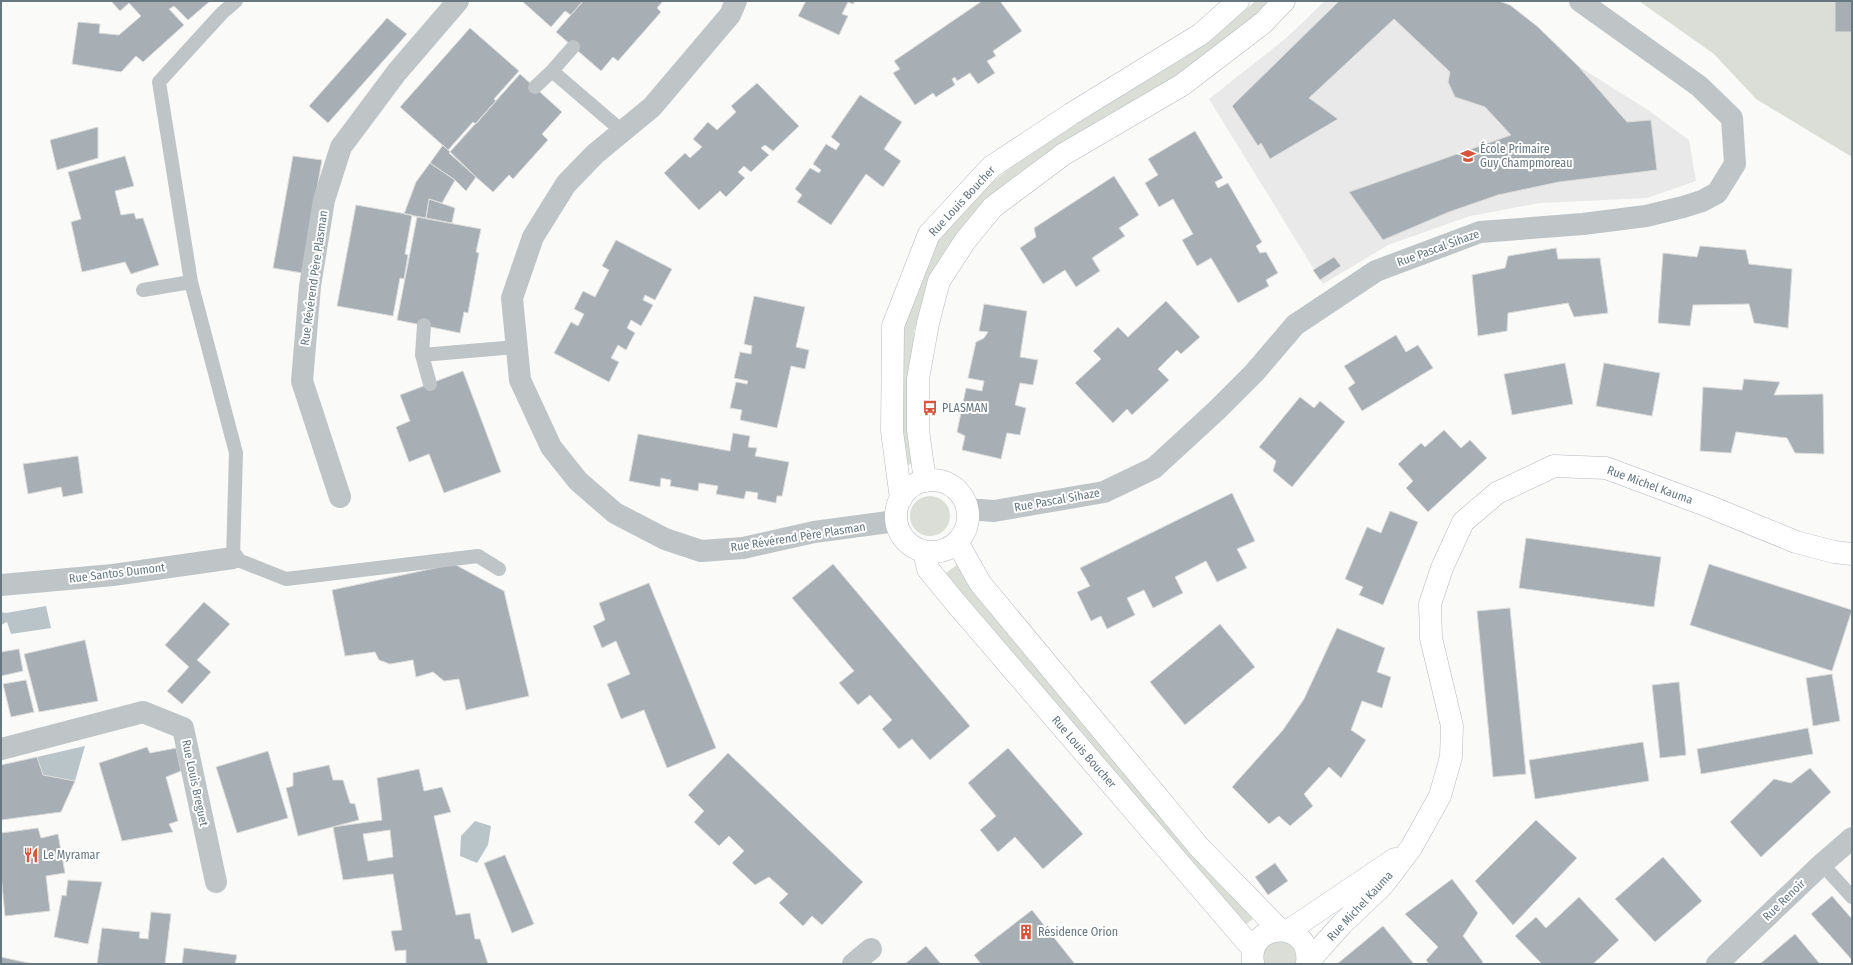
<svg xmlns="http://www.w3.org/2000/svg" width="1853" height="965" font-family="'Fira Sans Condensed',sans-serif">
<rect width="100%" height="100%" fill="#fafaf8"/>
<path fill="#e8e9e8" d="M1325 1H1504L1503 3 1510 5 1538 27 1578 66 1648 110 1689 140 1696 181 1647 198 1540 203 1470 216 1388 245 1323 284 1209 99 1285 39Z"/>
<path fill="#daded7" d="M1256 1H1271L1259 13 1183 72 1000 190 951 242 937 265 914 331 913 396 918 461 904 467 901 398V328L940 236 993 181 1055 136 1184 58Z
M1639 1H1852V157L1756 99 1714 54Z
M910 516a20 20 0 1 1 40 0a20 20 0 1 1-40 0Z
M958 564 1060 692 1253 919 1243 927 1052 706 946 573Z
M1267 940 1293 941 1299 964H1260Z"/>
<path fill="#b9c4c8" d="M46 606 51 628 11 634 7 622 1 625V612L6 613Z
M85 746 75 781 43 775 37 757Z
M475 821 491 826 488 845 477 863 460 856 461 836Z"/>
<path fill="#a7afb4" stroke="#dcdcda" fill-rule="evenodd" d="M111 1H208L209 2 188 20 174 6 169 9 184 25 143 62 136 56 121 72 72 64 78 22 100 24 99 33 119 35 141 16 129 3 120 11Z
M522 1H583L571 15 565 11 551 27Z
M583 1H663L657 8 661 12 618 61 613 57 601 71 556 32Z
M806 1H855L853 4 848 2 842 14 848 16 839 35 798 16Z
M982 1H1000L1022 31 993 51 996 56 987 61 995 73 978 84 970 73 957 81 955 77 952 79 955 85 936 97 933 93 915 105 893 73 900 69 894 61Z
M1339 1H1499L1510 5 1538 27 1578 66 1627 122 1651 120 1657 170 1559 182 1498 195 1449 212 1383 240 1349 192 1511 135 1485 107 1455 97 1448 82 1450 72 1394 19 1309 98 1338 119 1270 159 1261 143 1258 146 1232 106Z
M1835 1H1852V32H1835Z
M387 18 407 34 328 123 309 106Z
M470 28 519 71 494 99 496 101 476 124 473 122 448 150 400 107Z
M520 74 562 112 542 134 548 140 513 179 509 175 493 192 449 153Z
M757 83 799 126 773 151 765 145 761 148 769 155 751 172 744 166 738 172 745 178 726 197 720 191 699 210 664 173 685 153 690 158 702 147 693 139 708 122 717 130 736 112 731 106Z
M860 95 902 122 884 149 901 161 883 187 866 174 831 225 797 202 802 195 795 189 810 168 819 173 821 170 813 164 826 144 836 150 840 144 831 137Z
M98 127V158L57 170 50 140Z
M1195 131 1223 178 1215 182 1218 188 1228 183 1262 242 1256 246 1260 253 1266 252 1278 273 1266 280 1269 286 1238 303 1211 258 1197 266 1182 240 1193 234 1173 199 1159 207 1145 183 1158 175 1148 159Z
M443 145 476 177 466 191 455 180 430 163Z
M125 156 134 186 115 191 121 215 134 213 136 219 143 218 159 265 131 274 125 262 82 272 71 222 81 219 68 172Z
M293 156 322 160 302 273 273 268Z
M430 163 455 180 442 203 429 199 426 218 404 214 416 182Z
M1114 176 1139 215 1119 228 1125 236 1092 258 1100 271 1076 287 1065 270 1043 284 1020 248 1036 237 1034 228Z
M429 199 455 208 452 223 426 218Z
M356 205 412 215 405 254 408 255 404 279 400 278 393 316 337 306Z
M417 217 481 229 476 252 479 253 468 313 464 312 460 333 397 320Z
M616 240 672 269 655 300 645 295 643 300 653 305 641 326 631 320 627 328 635 333 626 350 618 345 611 358 619 362 609 382 554 353 571 322 578 326 584 314 574 309 583 291 595 297 609 270 602 266Z
M1700 246 1746 250 1749 264 1792 269 1788 328 1754 323 1749 304 1693 305 1690 326 1658 323 1663 253 1697 257Z
M1556 248 1558 259 1600 258 1608 313 1574 317 1568 303 1508 313 1507 331 1478 336 1472 275 1505 268 1508 256Z
M1334 257 1341 266 1320 280 1313 270Z
M754 296 805 307 796 347 809 350 805 369 791 366 777 428 740 420 742 410 730 408 736 382 747 384 748 381 734 378 740 352 751 354 752 346 744 344Z
M1166 301 1200 337 1181 354 1177 350 1158 369 1169 380 1132 415 1127 409 1113 423 1075 383 1101 359 1093 351 1118 327 1128 337Z
M984 304 1027 311 1020 357 1038 360 1033 385 1020 383 1015 405 1026 408 1020 435 1007 433 1001 459 962 450 965 436 957 432 966 388 982 391 984 381 968 378 976 342 984 338 988 332 979 331Z
M1396 335 1406 352 1418 345 1433 368 1362 411 1348 388 1355 383 1344 366Z
M1565 363 1573 404 1512 415 1504 374Z
M1604 363 1660 373 1652 416 1596 406Z
M463 371 501 472 444 493 429 454 409 462 396 427 410 421 400 395Z
M1744 379 1780 382 1774 395 1823 394 1824 454 1795 453 1787 438 1736 432 1731 453 1700 451 1703 387 1742 390Z
M1300 397 1314 408 1320 401 1345 422 1292 487 1273 471 1276 461 1259 447Z
M1444 430 1461 448 1470 440 1487 458 1428 512 1406 488 1413 481 1398 464 1421 443 1425 447Z
M733 433 750 436 748 447 757 448 755 456 789 462 782 496H777L776 503 757 499 758 493 746 491 744 499 716 494 718 486 699 483 698 491 670 486 671 480 661 478 660 487 629 481 638 434 730 451Z
M78 456 83 493 63 497 61 487 28 494 23 464Z
M1232 493 1255 541 1237 549 1247 568 1217 582 1206 561 1175 577 1183 593 1153 608 1144 590 1127 598 1135 615 1107 629 1101 616 1091 621 1077 592 1090 586 1080 568Z
M1390 511 1418 522 1383 605 1359 595 1363 587 1345 579 1367 527 1381 533Z
M1526 538 1661 557 1654 607 1519 588Z
M454 564 504 591 529 696 466 710 459 679 444 681 433 672 416 677 413 660 390 664 379 660 375 652 345 656 332 590Z
M833 564 970 726 930 760 912 739 899 749 882 729 892 720 870 695 858 705 839 683 854 671 792 598Z
M1709 564 1852 610 1832 671 1690 625Z
M649 583 716 748 667 768 644 710 621 719 607 684 630 674 616 641 602 648 593 626 605 620 599 603Z
M204 602 230 624 197 660 211 672 182 704 167 691 189 667 165 645Z
M1510 608 1526 774 1493 777 1477 611Z
M1220 624 1255 667 1185 725 1150 682Z
M1337 628 1385 648 1377 672 1391 677 1382 708 1362 701 1351 730 1366 740 1341 778 1329 767 1304 794 1313 806 1290 826 1279 816 1269 824 1232 787 1283 730 1304 699Z
M85 640 98 701 39 712 24 654Z
M19 649 23 671 1 676V652Z
M1832 674 1840 721 1813 726 1806 678Z
M26 680 34 712 11 717 3 684Z
M1679 682 1686 755 1660 758 1652 685Z
M1808 728 1813 754 1701 774 1697 749Z
M1643 742 1649 781 1535 799 1529 760Z
M147 747 150 753 176 748 181 771 166 777 178 821 169 824 173 832 122 841 99 763Z
M1008 748 1083 834 1043 869 1015 837 998 852 980 830 996 816 968 783Z
M268 751 288 818 237 833 216 767Z
M728 753 863 882 822 925 812 916 803 926 779 903 788 894 769 877 755 885 732 863 744 851 729 836 719 846 694 822 704 811 688 795Z
M37 757 43 775 75 781 61 812 1 820V765Z
M329 765 333 780H343L350 803 355 804 359 820 298 836 286 788 293 786V773Z
M1810 768 1831 792 1761 857 1730 822 1774 779 1791 783Z
M419 769 424 791 442 787 451 812 434 816 456 915 470 913 475 939H480L488 964H406V950L395 951 391 931 402 930 393 874 343 880 333 827 382 820 377 778ZM390 830 393 857 368 861 363 834Z
M1536 820 1577 858 1513 925 1475 881Z
M38 828 41 838 58 834 65 873 46 876 50 911 5 916 1 874V833Z
M505 855 534 924 512 933 484 863Z
M1663 857 1702 901 1655 942 1615 899Z
M1275 863 1288 881 1268 895 1255 877Z
M1452 879 1478 913 1463 936 1483 962 1481 964H1429L1426 960 1438 947 1405 914Z
M68 880 102 882 88 944 54 937 62 895 66 896Z
M1832 896 1852 919V960L1811 914Z
M1579 897 1619 940 1593 964H1542L1515 936 1536 917 1546 928Z
M1032 910 1075 964H981L974 955Z
M151 912 171 914 165 964H97L102 928 140 932 139 938 148 939Z
M1383 926 1414 964H1337Z
M1795 934 1820 964H1762L1761 963Z
M926 946 941 964H905Z
M184 948 237 955 235 964H182Z
M1 957 33 964H1Z"/>
<g fill="none" stroke-linecap="round" stroke-linejoin="round">
<g stroke="#b4babe" stroke-width="23">
<path id="secondary" d="M896 516a36 36 0 1 1 72 0a36 36 0 1 1-72 0Z
M925 481 918 430V379L928 323 939 281 965 241 993 207 1064 154 1182 85 1263 23 1284 1
M901 499 892 431 893 326 929 234 991 167 1071 114 1201 34 1238 1
M957 542 980 583 1200 848 1279 929
M924 551 928 569 955 602 1253 949
M1288 931 1395 859
M1253 963C1246 921 1313 918 1307 964
M1307 963 1342 924 1382 886 1411 848 1440 796 1451 757 1452 726 1431 638 1430 604 1442 568 1463 522 1497 493 1554 466 1606 468 1708 506 1796 542 1834 552 1852 554"/>
</g>
<path stroke="#bfc4c7" stroke-width="14" d="M236 1 222 13 159 82 191 282 236 453 233 558 286 579 478 556 499 569
M552 71 622 131
M535 87 552 71 573 47
M143 290 191 282
M424 325 422 355 430 384
M422 355 517 347
M1822 864 1852 897"/>
<path stroke="#bfc4c7" stroke-width="22" d="M736 1 730 15 652 107 595 154 566 184 533 237 512 298 520 380 551 447 578 481 615 513 665 539 701 551 743 548 814 532 896 521
M340 497 302 381 310 286 324 200 341 147 397 72 458 1
M967 509 994 511 1104 492 1154 468 1217 410 1255 372 1295 325 1376 271 1480 232 1583 224 1646 216 1683 207 1702 201 1717 193 1735 164 1732 118 1699 86 1580 1
M1 585 113 575 233 558
M1 749 143 712 183 728 216 882
M853 964 871 949
M1717 964 1822 864 1852 838"/>
<use href="#secondary" stroke="#fff" stroke-width="22"/>
</g>
<defs>
<g id="school-bare" transform="scale(1.2)"><path d="M0-5L7-2L0 1L-7-2ZM-4 1L0 2.5L4 1V4Q0 6-4 4Z" fill="#d4563d" stroke="#fff" stroke-width="2.5" paint-order="stroke"/></g>
<g id="bus-bare" transform="scale(1.2)"><path d="M-5-6H5V4H4V6H2V4H-2V6H-4V4H-5ZM-3.5-4V0h7V-4ZM-3.5 1.2v1.5H-2V1.2ZM2 1.2v1.5H3.5V1.2Z" fill="#d4563d" stroke="#fff" stroke-width="2.5" paint-order="stroke"/></g>
<g id="restaurant-bare" transform="scale(1.2)"><path d="M-5-6h1v4h1v-4h1v4h1v-4h1v5L-1.5 .5V6h-2V.5L-5-1ZM5-6V6H3V1.5H1.5Q1.5-4 5-6Z" fill="#d4563d" stroke="#fff" stroke-width="2.5" paint-order="stroke"/></g>
<g id="building-bare" transform="scale(1.2)"><path d="M-4-6H4V6H1V3H-1V6H-4ZM-2.5-4.3h1.7v1.8h-1.7ZM.8-4.3h1.7v1.8H.8ZM-2.5-1h1.7V.8h-1.7ZM.8-1h1.7V.8H.8Z" fill="#d4563d" stroke="#fff" stroke-width="2.5" paint-order="stroke"/></g>
</defs>
<g fill-rule="evenodd">
<use href="#school-bare" x="1468" y="156"/>
<use href="#bus-bare" x="930" y="408"/>
<use href="#restaurant-bare" x="31" y="855"/>
<use href="#building-bare" x="1026" y="932"/>
</g>
<g text-anchor="middle" stroke-width="4" stroke-linejoin="round" paint-order="stroke">
<g font-size="12" fill="#677780" stroke="#fff" text-anchor="start">
<text x="1480" y="153">École Primaire<tspan x="1480" dy="14">Guy Champmoreau</tspan></text>
<text x="942" y="412">PLASMAN</text>
<text x="43" y="859">Le Myramar</text>
<text x="1038" y="936">Résidence Orion</text>
</g>
<g font-size="12" fill="#677780" stroke="#fff">
<text transform="translate(962 201) rotate(-47)" y="4">Rue Louis Boucher</text>
<text transform="translate(1438 248) rotate(-20)" y="4">Rue Pascal Sihaze</text>
<text transform="translate(314 278) rotate(-82)" y="4">Rue Révérend Père Plasman</text>
<text transform="translate(1650 485) rotate(20)" y="4">Rue Michel Kauma</text>
<text transform="translate(1057 500) rotate(-10)" y="4">Rue Pascal Sihaze</text>
<text transform="translate(798 537) rotate(-9)" y="4">Rue Révérend Père Plasman</text>
<text transform="translate(117 573) rotate(-7)" y="4">Rue Santos Dumont</text>
<text transform="translate(1084 752) rotate(49)" y="4">Rue Louis Boucher</text>
<text transform="translate(195 783) rotate(78)" y="4">Rue Louis Breguet</text>
<text transform="translate(1784 900) rotate(-44)" y="4">Rue Renoir</text>
<text transform="translate(1360 906) rotate(-47)" y="4">Rue Michel Kauma</text>
</g>
</g>
<rect width="1853" height="965" fill="none" stroke="#677780" stroke-width="4"/>
</svg>
